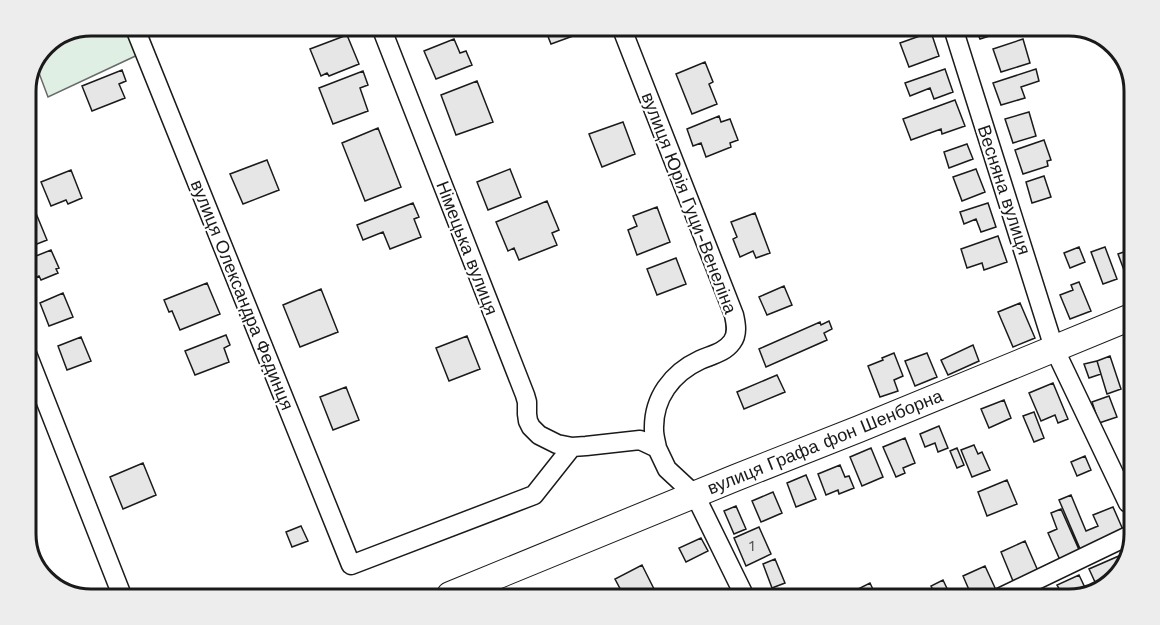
<svg xmlns="http://www.w3.org/2000/svg" width="1160" height="625" font-family="'Work Sans',sans-serif">
<rect width="100%" height="100%" fill="#fff"/>
<path fill="#e0efe3" stroke="#6a6a6a" stroke-width="1.5" d="M91 26H134L144 52 48 97 36 65 45 45Z"/>
<path fill="#e6e6e6" stroke="#1a1a1a" stroke-width="1.5" d="M545 29H583L584 32 551 44Z
M931 32 939 56 909 67 900 43Z
M977 32H998L999 33 980 39Z
M347 35 359 64 329 76 327 73 321 76 310 49Z
M454 39 460 53 466 51 472 65 436 79 424 51Z
M1023 39 1030 63 1001 72 993 49Z
M705 62 713 82 709 84 717 104 692 114 676 74Z
M945 69 953 92 934 99 930 88 910 96 905 83Z
M1036 69 1039 81 1021 87 1025 98 1001 105 993 83Z
M122 70 126 81 119 84 125 98 92 111 82 86Z
M363 71 368 85 360 88 368 111 333 124 319 88Z
M477 81 493 122 456 135 441 95Z
M955 100 965 126 942 134 941 129 911 140 903 119Z
M1029 112 1036 136 1013 143 1005 119Z
M719 116 721 122 730 119 738 140 730 143 731 147 706 157 701 143 693 146 687 129Z
M623 122 635 154 602 167 589 134Z
M378 128 401 187 365 201 342 143Z
M1044 140 1051 160 1047 161 1048 166 1023 174 1015 150Z
M967 144 973 159 949 168 944 152Z
M267 160 279 190 243 204 230 174Z
M510 169 521 197 488 210 477 182Z
M976 169 985 192 962 201 953 177Z
M71 170 82 198 68 204 66 200 51 206 41 182Z
M1044 176 1051 197 1032 203 1026 182Z
M547 201 559 230 552 233 557 245 519 260 514 248 508 251 496 222Z
M26 203 28 208 33 206 47 240 27 248Z
M413 203 419 217 414 219 421 237 390 249 383 232 363 240 357 225Z
M988 203 996 227 981 232 976 219 964 224 960 212Z
M657 207 670 242 637 255 628 230 637 226 633 216Z
M755 213 770 253 756 258 753 251 740 257 733 239 737 237 731 222Z
M998 236 1007 262 984 270 982 263 967 268 961 249Z
M1079 247 1085 262 1070 268 1064 253Z
M1105 247 1117 279 1103 284 1091 252Z
M1132 249 1131 289 1118 254Z
M51 250 59 268 56 269 58 273 41 280 39 276 33 279 26 260Z
M676 258 686 284 657 295 647 269Z
M1079 282 1091 311 1070 319 1060 295 1073 290 1071 285Z
M207 283 220 314 180 330 172 311 169 312 164 300Z
M784 286 792 305 767 315 759 297Z
M321 289 338 332 300 347 283 305Z
M63 293 73 317 49 326 40 303Z
M1020 303 1035 338 1013 347 998 312Z
M829 321 832 329 824 333 827 340 766 367 759 349 820 322 821 325Z
M226 335 230 345 224 348 229 362 195 375 185 351Z
M467 336 480 369 449 381 436 348Z
M81 337 91 361 67 370 58 346Z
M973 345 979 361 948 375 941 360Z
M894 353 903 376 894 380 898 391 880 397 868 366 883 360 882 358Z
M927 353 937 377 915 386 905 361Z
M1110 356 1121 389 1107 394 1097 361Z
M1097 361 1101 374 1089 378 1084 364Z
M777 375 785 392 744 409 737 392Z
M1053 383 1068 419 1058 423 1055 415 1041 421 1029 393Z
M346 387 359 420 333 430 320 397Z
M1109 396 1117 417 1099 423 1092 402Z
M1004 400 1011 418 989 428 981 409Z
M1034 412 1044 438 1034 442 1023 416Z
M939 426 948 448 938 452 935 443 925 447 920 434Z
M905 438 915 463 903 468 905 473 896 477 883 447Z
M974 445 978 454 982 452 990 470 972 477 961 450Z
M871 448 883 477 862 486 850 457Z
M957 448 964 465 957 468 950 451Z
M1085 456 1091 470 1077 476 1071 462Z
M143 463 156 495 123 509 110 477Z
M840 465 845 477 849 476 854 488 839 494 838 490 826 495 818 474Z
M806 475 816 499 796 507 787 483Z
M1007 480 1017 504 987 516 978 492Z
M773 492 782 513 761 522 752 501Z
M1071 495 1086 531 1098 526 1093 515 1113 507 1124 532 1081 551 1059 500Z
M736 506 746 529 734 534 724 511Z
M1061 509 1080 552 1060 560 1048 533 1057 529 1051 513Z
M301 526 308 541 292 547 286 532Z
M759 527 771 554 746 566 734 538Z
M701 538 708 551 686 562 679 548Z
M1025 541 1038 571 1013 581 1001 552Z
M1128 552V563L1119 572 1095 582 1089 569Z
M775 559 785 583 772 588 763 564Z
M642 565 658 597 624 596 615 579Z
M985 566 996 590 973 599 963 576Z
M1079 575 1088 594 1069 599H1065L1057 585Z
M943 580 952 599H928L935 594 931 586Z
M870 583 877 598H862L858 589Z"/>
<g fill="none" stroke-linecap="round" stroke-linejoin="round">
<g stroke="#1a1a1a" stroke-width="21">
<path id="minor" d="M134 26 351 565 534 495 572 447
M381 27 525 395 527 402V414L528 421 531 427 539 435 557 444 572 447 586 446 640 440 657 448 667 469 695 495 745 597
M622 29 734 315C736 324 738 334 732 342 724 353 711 355 700 360 672 373 653 398 654 430 654 436 656 442 657 448
M954 31 1054 348 1128 503
M26 351 121 593
M997 599 1128 536"/>
</g>
<g stroke="#1a1a1a" stroke-width="28">
<path id="highway" d="M450 595 735 478 859 429 1131 317"/>
</g>
<use href="#minor" stroke="#fff" stroke-width="18"/>
<use href="#highway" stroke="#fff" stroke-width="26"/>
</g>
<g text-anchor="middle" stroke-width="4.5" stroke-linejoin="round" paint-order="stroke">
<g font-size="15" fill="#4d4d4d">
<text x="752" y="551">1</text>
</g>
<g font-size="18" fill="#1a1a1a" stroke="#fff">
<text transform="translate(1004 190) rotate(72)" y="6">Весняна вулиця</text>
<text transform="translate(689 203) rotate(69)" y="6">вулиця Юрія Гуци-Венеліна</text>
<text transform="translate(467 248) rotate(69)" y="6">Німецька вулиця</text>
<text transform="translate(242 295) rotate(68)" y="6">вулиця Олександра Фединця</text>
<text transform="translate(825 442) rotate(-22)" y="6">вулиця Графа фон Шенборна</text>
</g>
</g>
<path d="M0 0H1160V625H0ZM91 36H1069A55 55 0 0 1 1124 91V534A55 55 0 0 1 1069 589H91A55 55 0 0 1 36 534V91A55 55 0 0 1 91 36Z" fill="#ededed" fill-rule="evenodd"/>
<path fill="none" stroke="#1a1a1a" stroke-width="3" d="M91 36H1069A55 55 0 0 1 1124 91V534A55 55 0 0 1 1069 589H91A55 55 0 0 1 36 534V91A55 55 0 0 1 91 36Z"/>
</svg>
